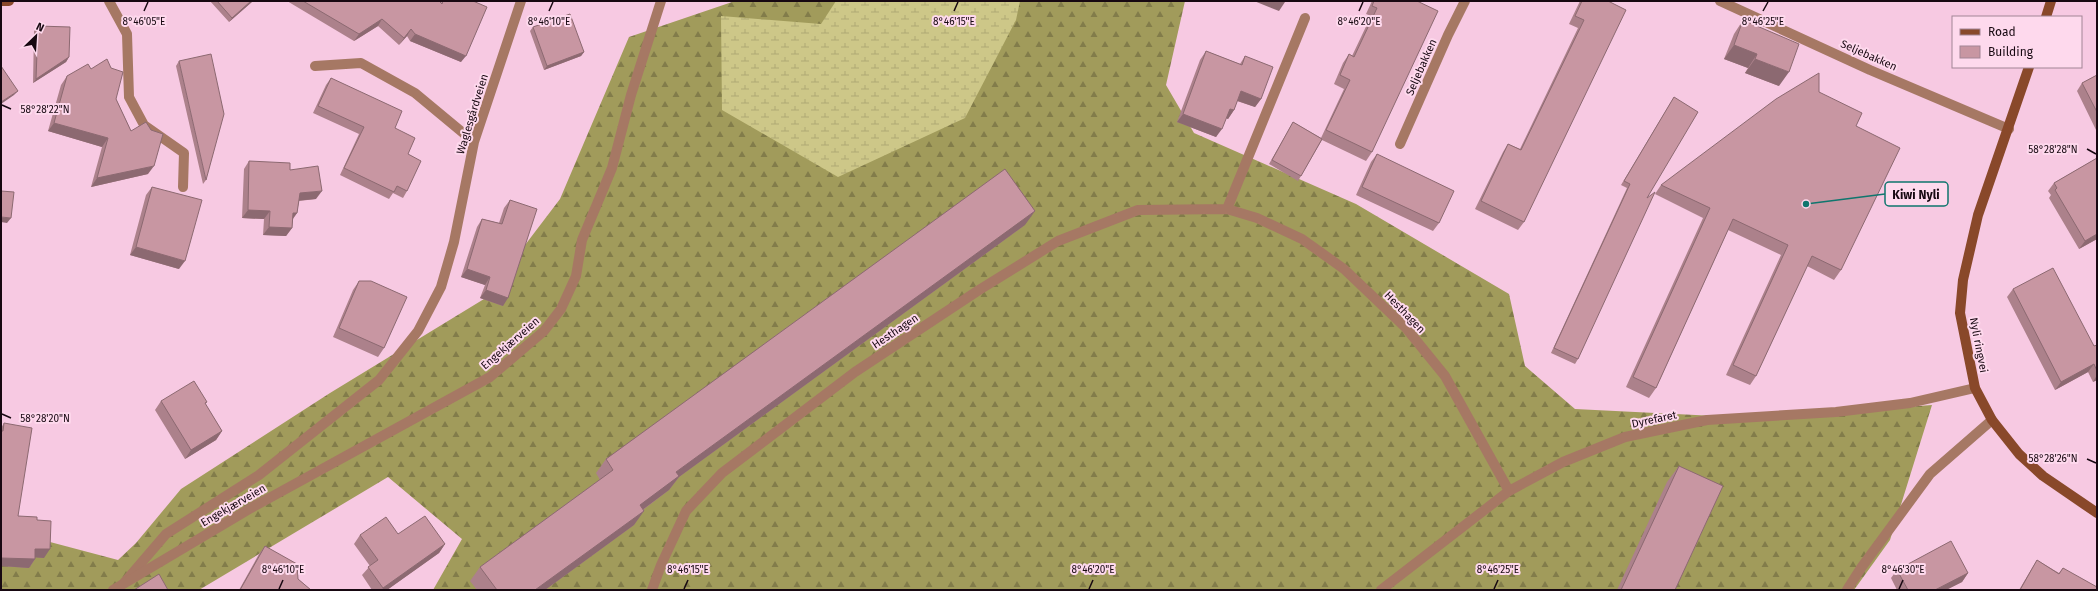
<svg xmlns="http://www.w3.org/2000/svg" width="2098" height="591" font-family="'Fira Sans',sans-serif">
<defs>
<pattern id="forest-firs" width="22" height="20" patternUnits="userSpaceOnUse"><rect width="22" height="20" fill="#a19b5b"/><path d="M5 1l3.5 6h-7zM16 11l3.5 6h-7z" fill="#827c4a"/></pattern>
<pattern id="wetland-marsh" width="20" height="14" patternUnits="userSpaceOnUse"><rect width="20" height="14" fill="#cdc788"/><path d="M1 5h8M5 5V1M11 12h8M15 12V8" fill="none" stroke="#afa974"/></pattern>
</defs>
<rect width="100%" height="100%" fill="#f7c9e2"/>
<path fill="url(#forest-firs)" d="M735 1H1185L1166 85 1194 133 1356 204 1509 294 1525 366 1575 409 1756 418 1932 405 1890 540 1854 590H433L462 539 388 477 199 590H1V529L118 560 136 543 181 489 330 393 484 299 560 199 629 37Z"/>
<path fill="url(#wetland-marsh)" d="M836 1H1020L1016 20 965 118 838 177 722 110 721 16 821 24Z"/>
<g fill="none" stroke-linecap="round" stroke-linejoin="round">
<path stroke="#a67864" stroke-width="10" d="M109 1 127 34 129 97 144 125 184 153 183 187
M1720 1 1870 70 2009 129
M315 66 361 63 415 93 474 142
M1400 144 1448 35 1465 1
M1227 209 1305 18
M124 583 166 534 259 475 379 380 418 331 441 287 454 242 474 142 521 1
M652 590 661 565 686 511 722 473 855 372 979 290 1058 241 1138 210 1227 209 1257 218 1302 239 1344 269 1406 328 1445 376 1509 491
M1381 590 1509 491 1563 462 1625 437 1707 420 1836 412 1910 403 1975 388
M1847 590 1861 568 1930 474 1992 420"/>
<path stroke="#a67864" stroke-width="10" d="M113 590 251 508 490 377 544 331 561 309 576 276 582 240 612 168 631 95 661 1"/>
<path stroke="#89482a" stroke-width="10" d="M1 1H9
M2046 17 2051 1
M2029 67 1978 215 1963 280 1960 313 1975 388 1992 420 2019 454 2043 476 2097 513"/>
</g>
<path fill="#ac818b" d="M210 1H253L229 22Z
M287 1H439L441 3 442 1H473L461 62 410 41 407 36 399 45 378 26 354 41Z
M1372 1H1418L1372 152 1366 161 1322 140 1298 181 1269 164 1293 122 1321 138 1344 89 1334 84 1343 63 1349 54 1352 56 1371 16 1366 14Z
M1580 1H1608L1524 222 1518 230 1475 209 1503 152 1508 144 1520 149 1578 28 1569 24Z
M1743 20 1779 86 1745 73 1748 68 1724 59 1734 34Z
M38 26 69 57 66 62 33 83 34 31Z
M533 27 584 52 581 56 544 70 530 31Z
M1206 51 1240 64 1245 56 1261 99 1255 107 1237 101 1234 110 1228 119 1226 118 1216 137 1177 122 1200 60Z
M179 61 206 180 203 184 176 66Z
M91 69 116 99 131 131 151 130 148 174 91 187 102 147 48 131 61 85 67 76Z
M2097 75V132L2077 91 2082 83Z
M331 78 395 128 408 154 407 191 403 198 393 193 389 199 340 175 359 134 313 113 326 85Z
M1819 92 1856 126 1841 270 1834 280 1807 266 1756 376 1750 385 1726 375 1781 255 1728 230 1656 388 1649 398 1626 387 1703 218 1655 194 1661 185Z
M1674 97 1647 198 1578 359 1575 364 1551 353 1627 188 1621 185Z
M1377 154 1439 223 1433 231 1356 195 1371 162Z
M2097 158V239L2079 249 2049 198 2051 195 2048 191 2054 183Z
M249 161 290 170 316 199 299 201 297 213 293 219 292 228 286 236 263 235 264 219 242 218 244 169Z
M152 187 179 269 130 255 146 195Z
M510 200 503 306 480 298 485 285 461 277 477 227 482 219 499 223 504 208Z
M1025 225 679 477 669 490 643 510 634 525 545 590H477L470 581 480 567 600 480 596 473 606 459Z
M359 281 384 348 378 357 333 337 353 290Z
M2013 289 2094 346 2097 345V380L2093 382 2088 372 2055 390 2007 297Z
M161 401 207 402 205 404 222 431 216 440 185 459 155 410Z
M4 423 18 516 37 520 44 558 35 557V559L29 568 1 566V428Z
M1679 466 1675 590H1617L1667 482Z
M398 534 445 544 439 553 387 590H372L362 575 370 566 354 544 360 535Z
M265 546 298 579 311 590H239L259 554Z
M2037 560 2059 573 2063 568 2097 590H2019L2032 568Z
M1897 570 1968 573 1962 582 1946 590H1897L1891 578Z"/>
<path fill="#8c6971" d="M251 1H253L229 22 232 18Z
M1254 1H1282L1285 2 1279 11Z
M382 19 378 26 354 41 359 34Z
M411 29 407 36 399 45 404 38Z
M415 34 466 56 461 62 410 41Z
M1734 45 1757 54 1748 68 1724 59Z
M584 52 581 56 544 70 547 66Z
M69 57 66 62 33 83 36 79Z
M1755 59 1789 72 1779 86 1745 73Z
M18 91 14 95 1 104V102Z
M1241 91 1261 99 1255 107 1235 100Z
M1230 109 1234 110 1228 119 1224 117Z
M1183 114 1222 129 1216 137 1177 122Z
M54 123 108 138 102 147 48 131Z
M154 166 148 174 91 187 97 178Z
M322 191 316 199 294 201 300 193Z
M248 210 270 211 264 219 242 218Z
M1035 211 1025 225 679 477 669 490 630 519 640 505 676 472Z
M293 213H297L291 221Z
M1 217 11 218 7 223 1 222Z
M269 227 292 228 286 236 263 235Z
M2097 234V239L2079 249 2085 241Z
M136 247 185 261 179 269 130 255Z
M467 269 490 277 485 285 461 277Z
M486 290 508 298 503 306 480 298Z
M2094 364 2088 372 2055 390 2061 382Z
M2097 375V380L2093 382Z
M222 431 216 440 185 459 191 450Z
M644 511 634 525 545 590H535Z
M445 544 439 553 387 590H382L383 588Z
M35 549H50L44 558 29 557Z
M1 558 35 559 29 568 1 566Z
M1968 573 1962 582 1946 590H1935Z"/>
<path fill="#c896a2" stroke="#8c6971" d="M217 1H251L232 18Z
M303 1H439L442 4 443 1H473L487 7 466 56 415 34 411 29 404 38 382 19 359 34Z
M1374 1H1418H1417L1438 11 1372 152 1326 130 1350 80 1340 75 1349 54 1354 57 1377 8 1372 6Z
M1582 1H1608L1626 10 1524 222 1481 201 1508 144 1521 150 1584 20 1575 16Z
M570 14 584 52 547 66 533 27Z
M1743 20 1799 44 1789 72 1755 59 1757 54 1734 45Z
M38 26 70 27 69 57 36 79Z
M1206 51 1242 65 1245 56 1273 67 1261 99 1241 91 1234 110 1230 109 1222 129 1183 114Z
M211 54 224 114 206 180 179 61Z
M107 59 111 68 123 72 116 99 131 131 146 122 151 130 163 134 154 166 97 178 108 138 54 123 67 76 88 64 91 69Z
M1 66 18 91 1 102Z
M1819 73V92L1862 113 1856 126 1900 148 1841 270 1812 256 1756 376 1733 365 1788 245 1733 219 1656 388 1633 377 1710 208 1661 185 1776 99Z
M2097 75V112L2082 83Z
M331 78 402 111 395 128 415 138 408 154 421 161 407 191 397 186 394 192 344 168 364 127 318 106Z
M1674 97 1698 112 1647 198 1655 192 1578 359 1554 348 1630 184 1624 181Z
M1293 122 1322 139 1301 176 1272 160Z
M1377 154 1454 191 1439 223 1362 187Z
M2097 158V234L2085 241 2055 190 2057 188 2054 183Z
M249 161 290 163V170L318 166 322 191 300 193 297 213H293L292 228 269 227 270 211 248 210Z
M1005 169 1035 211 676 472 679 476 640 505 644 511 535 590H497L480 567 613 470 606 459Z
M152 187 202 200 185 261 136 247Z
M1 191 14 192 11 218 1 217Z
M510 200 537 209 508 298 486 290 490 277 467 269 482 219 502 224Z
M2053 268 2094 346 2097 345V371L2094 364 2061 382 2013 289Z
M359 281H371L407 297 384 348 339 328Z
M194 381 207 402 205 403 222 431 191 450 161 401Z
M4 423 32 428 18 516 37 517V520L51 521 50 549H35V559L1 558V431H3Z
M1679 466 1723 486 1675 590H1621Z
M425 516 445 544 383 588 368 567 378 560 360 535 386 517 398 534Z
M1951 541 1968 573 1935 590H1908L1897 570Z
M265 546 297 564 298 579 311 590H240Z
M2037 560 2059 574 2063 568 2097 587V590H2020Z
M159 574 168 590H134Z"/>
<path fill="none" stroke="#170811" stroke-width="1.5" d="M144 11 148 2M549 11 553 2M954 11 958 2M1359 11 1363 2M1763 11 1768 2M2 105 11 109M2087 149 2096 154M2 414 11 418M2087 459 2096 463M279 589 283 580M684 589 688 580M1089 589 1093 580M1494 589 1498 580M1899 589 1903 580"/>
<g text-anchor="middle" stroke-width="4" stroke-linejoin="round" paint-order="stroke">
<g font-size="11" fill="#170811" stroke="#fed9ed">
<text transform="translate(1869 55) rotate(24)" y="4">Seljebakken</text>
<text transform="translate(1421 67) rotate(-66)" y="4">Seljebakken</text>
<text transform="translate(472 114) rotate(-73)" y="4">Waglesgårdveien</text>
<text transform="translate(1405 312) rotate(46)" y="4">Hesthagen</text>
<text transform="translate(895 331) rotate(-34)" y="4">Hesthagen</text>
<text transform="translate(510 343) rotate(-41)" y="4">Engekjærveien</text>
<text transform="translate(1979 345) rotate(79)" y="4">Nyli ringvei</text>
<text transform="translate(1654 419) rotate(-12)" y="4">Dyrefaret</text>
<text transform="translate(233 505) rotate(-30)" y="4">Engekjærveien</text>
</g>
</g>
<g font-size="10" text-anchor="middle" fill="#170811" stroke="#fed9ed" stroke-width="4" stroke-linejoin="round" paint-order="stroke">
<text x="144" y="25">8°46'05"E</text>
<text x="549" y="25">8°46'10"E</text>
<text x="954" y="25">8°46'15"E</text>
<text x="1359" y="25">8°46'20"E</text>
<text x="1763" y="25">8°46'25"E</text>
<text x="45" y="113">58°28'22"N</text>
<text x="2053" y="153">58°28'28"N</text>
<text x="45" y="422">58°28'20"N</text>
<text x="2053" y="462">58°28'26"N</text>
<text x="1903" y="573">8°46'30"E</text>
<text x="283" y="573">8°46'10"E</text>
<text x="688" y="573">8°46'15"E</text>
<text x="1093" y="573">8°46'20"E</text>
<text x="1498" y="573">8°46'25"E</text>
</g>
<path fill="none" stroke="#0f766e" stroke-width="1.5" d="M1806 204L1885 194"/>
<circle fill="#0f766e" stroke="#fed9ed" stroke-width="1.5" cx="1806" cy="204" r="4"/>
<rect fill="#fed9ed" stroke="#0f766e" stroke-width="1.5" x="1885" y="182" width="63" height="24" rx="4"/>
<g font-size="12" text-anchor="middle" font-weight="bold" fill="#170811">
<text x="1916" y="199">Kiwi Nyli</text>
</g>
<rect width="2098" height="591" fill="none" stroke="#170811" stroke-width="4"/>
<rect x="1952" y="16" width="130" height="52" fill="#fed9ed" stroke="#a28595"/>
<rect x="1960" y="29" width="20" height="6" fill="#89482a" stroke="#a28595"/>
<text x="1988" y="36" font-size="12" fill="#170811">Road</text>
<rect x="1960" y="46" width="20" height="12" fill="#c896a2" stroke="#a28595"/>
<text x="1988" y="56" font-size="12" fill="#170811">Building</text>
<g transform="translate(36 36) rotate(25)" stroke="#fed9ed" stroke-width="3" paint-order="stroke">
<path d="M0-3L7 15L0 10L-7 15Z" fill="#170811"/>
<text y="-6" font-size="11" font-weight="bold" text-anchor="middle" fill="#170811">N</text>
</g>
</svg>
